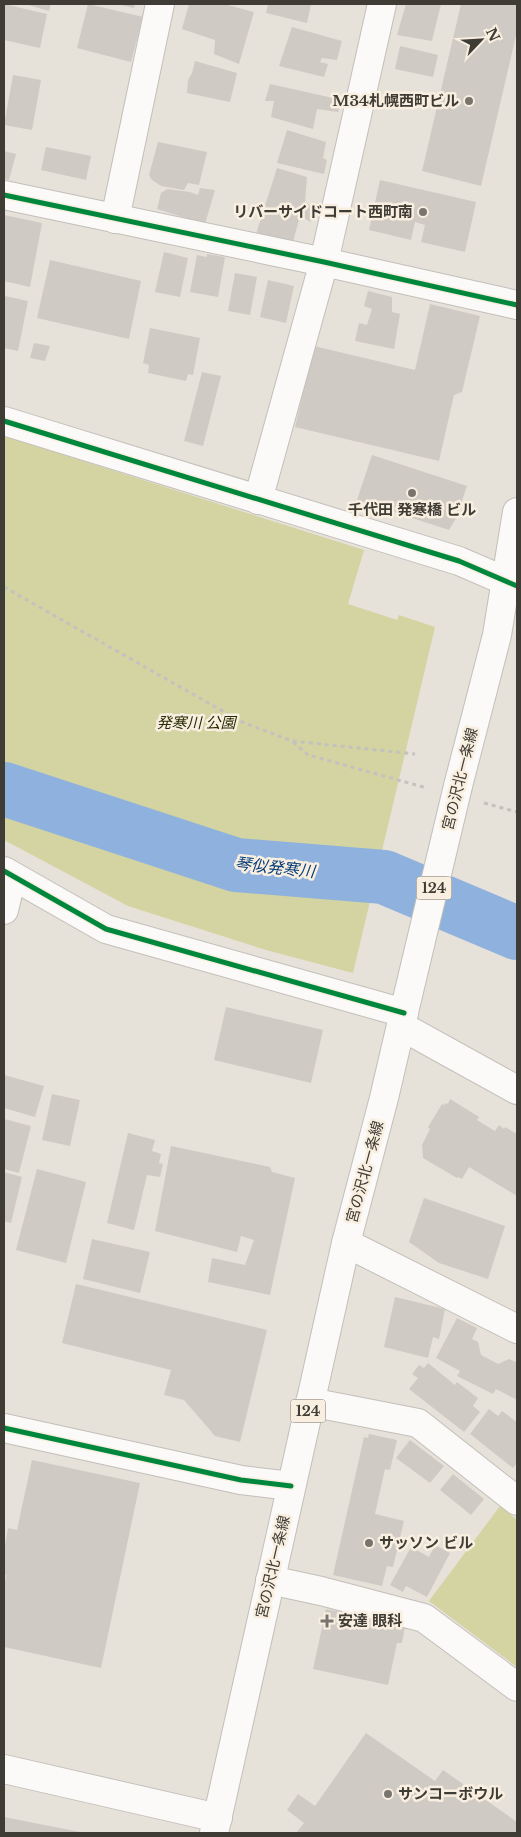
<svg xmlns="http://www.w3.org/2000/svg" width="521" height="1837" font-family="'Libre Baskerville','Noto Sans JP',serif">
<rect width="100%" height="100%" fill="#e6e1d9"/>
<path fill="#d3d4a1" d="M4 436 364 550 348 604 397 620 399 615 435 627 353 973 266 950 128 906 4 840Z
M500 1506 517 1520V1667L429 1601Z"/>
<g fill="none" stroke-linecap="round" stroke-linejoin="round">
<path stroke="#8fb1de" stroke-width="54" d="M4 789 236 865 384 877 517 933"/>
</g>
<path fill="#d0cac5" d="M4 4 47 14 40 48 4 40Z
M25 4H51L49 11Z
M88 4 143 17 131 62 77 48Z
M117 4H135L134 8Z
M189 4H224L254 12 239 64 214 54 215 40 182 29Z
M268 4H311L307 23 266 13Z
M406 4H441L432 41 397 35Z
M461 4H517V31L481 186 422 171Z
M292 27 342 41 337 60 322 58 320 62 328 64 324 77 279 66Z
M400 46 438 55 433 77 395 69Z
M195 61 237 73 230 102 187 93 188 80 192 73Z
M13 75 41 80 32 130 4 125Z
M270 84 342 100 338 112 317 109 313 129 271 117 274 101H265Z
M287 130 326 142 323 158 327 160 324 174 277 163Z
M158 142 207 152 199 185 188 183 184 190 161 186 152 180 149 175Z
M46 147 91 156 86 180 41 170Z
M4 151 16 154 9 180 4 179Z
M277 168 307 177 305 202 314 207 311 222 300 216 293 242 256 234Z
M380 180 476 202 465 252 421 242 425 225 415 222 411 240 369 230Z
M200 188 215 190 205 224 157 209 161 193 167 189 190 192 198 195Z
M4 215 42 223 30 287 4 281Z
M164 252 188 258 180 297 155 292Z
M207 254 225 257 218 297 190 292 197 255 207 257Z
M50 260 141 281 129 339 37 318Z
M235 273 257 277 250 315 228 311Z
M268 280 294 286 286 323 260 317Z
M368 291 392 297V312L400 314 394 349 355 341 359 323 367 325 372 309 364 306Z
M5 296 28 301 18 351 4 348V304Z
M430 304 480 316 462 392 454 395 439 461 295 427 314 346 415 370Z
M150 328 200 338 193 375 188 374 186 381 148 373 149 365 143 363Z
M34 343 50 346 45 361 30 358Z
M202 372 221 376 203 446 184 441Z
M372 455 467 486 456 518 449 530 357 500Z
M226 1007 323 1030 311 1083 214 1060Z
M4 1075 44 1086 35 1117 4 1108Z
M52 1094 80 1100 70 1146 42 1140Z
M450 1099 479 1117 477 1120 495 1131 499 1125 504 1129 505 1127 517 1134V1196L469 1167 462 1179 458 1177 457 1178 423 1158 422 1145 430 1129 428 1127 442 1104 444 1105 446 1103 448 1104Z
M4 1119 31 1126 19 1173 4 1169Z
M128 1133 155 1140 152 1151 161 1154 159 1163 163 1164 160 1177 147 1175 134 1230 107 1223Z
M171 1146 270 1167 272 1172 295 1178 270 1295 208 1282 212 1258 245 1265 254 1240 241 1236 237 1252 155 1231Z
M37 1169 86 1182 66 1263 16 1250Z
M4 1172 22 1177 11 1223 4 1221Z
M424 1198 505 1226 488 1279 439 1263 409 1242Z
M92 1239 150 1252 140 1293 83 1279Z
M76 1284 267 1330 240 1442 215 1436 184 1400 164 1395 171 1370 62 1343Z
M395 1297 445 1309 439 1339 433 1337 428 1358 384 1347Z
M457 1318 477 1328 472 1339 478 1342 481 1355 498 1364 509 1359 516 1362 517 1359V1400L496 1389 493 1394 457 1376 460 1371 436 1358Z
M428 1363 455 1385 457 1382 478 1398 473 1406 480 1412 464 1432 409 1389 418 1378 412 1374 419 1365 424 1368Z
M489 1409 498 1416 502 1411 517 1422V1463L513 1468 470 1434Z
M369 1434 397 1440 390 1470 385 1469 375 1514 404 1521 393 1567 387 1566 382 1586 333 1575 364 1437 368 1438Z
M410 1440 444 1466 430 1483 396 1458Z
M32 1460 140 1483 101 1668 4 1647V1589L6 1575H4V1551L8 1528 17 1530Z
M453 1474 484 1499 471 1515 440 1490Z
M435 1545 450 1553 427 1597 406 1586 403 1592 390 1585 411 1547 429 1557Z
M326 1609 405 1626 402 1643H397L388 1685 313 1669Z
M366 1733 435 1781 443 1770 517 1822V1833H296L304 1823 287 1810 298 1794 315 1806Z
M4 1817 80 1832V1833H4Z"/>
<g fill="none" stroke-linecap="round" stroke-linejoin="round">
<g stroke="#c3bfb9" stroke-width="30">
<path id="minor" d="M4 195 324 262 517 305
M115 219 160 4
M4 421 459 561 517 586
M258 500 324 262 382 4
M4 871 106 929 404 1013
M4 910 12 876
M401 1026 517 1090
M346 1243 517 1329
M310 1402 418 1423 517 1501
M4 1428 241 1480 291 1486
M270 1580 321 1591 424 1618 517 1687
M4 1769 218 1818"/>
</g>
<g stroke="#c3bfb9" stroke-width="30">
<path id="primary" d="M458 786 497 635 517 512
M214 1833 346 1243 384 1098 409 991"/>
</g>
<path stroke="#c3c2bf" stroke-width="3" stroke-dasharray="4 4" stroke-linecap="butt" d="M4 587 242 722 292 741 415 754
M293 742 308 755 427 788
M484 803 517 812"/>
<use href="#minor" stroke="#fbfaf9" stroke-width="28"/>
<use href="#primary" stroke="#fbfaf9" stroke-width="28"/>
<g stroke="#c3bfb9" stroke-width="30" stroke-linecap="butt">
<path id="primary-bridge" d="M409 991 458 786"/>
</g>
<use href="#primary-bridge" stroke="#fbfaf9" stroke-width="28"/>
<g stroke="#f9efe0" stroke-width="8">
<path id="cycleway" d="M4 195 324 262 517 305
M4 421 459 561 517 586
M4 871 106 929 404 1013
M4 1428 241 1480 291 1486"/>
</g>
<use href="#cycleway" stroke="#00873e" stroke-width="5"/>
</g>
<g fill="#79756e" stroke="#f9efe0" stroke-width="2">
<circle cx="469" cy="101" r="5"/>
<circle cx="423" cy="212" r="5"/>
<circle cx="412" cy="493" r="5"/>
<circle cx="369" cy="1543" r="5"/>
<path d="M324.5 1613.5h5v5h5v5h-5v5h-5v-5h-5v-5h5z"/>
<circle cx="388" cy="1794" r="5"/>
</g>
<g text-anchor="middle" stroke-width="5" stroke-linejoin="round" paint-order="stroke">
<g fill="#f9efe0" stroke="#777168" stroke-width="1">
<rect x="416.5" y="876.5" width="35" height="23" rx="4"/>
<rect x="290.5" y="1399.5" width="35" height="23" rx="4"/>
</g>
<g font-size="14" font-weight="bold" fill="#3f3b35">
<text x="434" y="893">124</text>
<text x="308" y="1416">124</text>
</g>
<g font-size="15" font-weight="bold" fill="#3f3b35" stroke="#f9efe0" text-anchor="start">
<text x="459" y="106" text-anchor="end">M34札幌西町ビル</text>
<text x="413" y="217" text-anchor="end">リバーサイドコート西町南</text>
<text x="412" y="515" text-anchor="middle">千代田 発寒橋 ビル</text>
<text x="379" y="1548">サッソン ビル</text>
<text x="338" y="1626">安達 眼科</text>
<text x="398" y="1799">サンコーボウル</text>
</g>
<g font-size="15" font-style="italic" fill="#2a2c05" stroke="#f9efe0">
<text x="196" y="728">発寒川 公園</text>
</g>
<g font-size="15" fill="#3f3b35" stroke="#f9efe0">
<text transform="translate(460 779) rotate(-76)" y="5">宮の沢北一条線</text>
<text transform="translate(365 1172) rotate(-75)" y="5">宮の沢北一条線</text>
<text transform="translate(273 1567) rotate(-77)" y="5">宮の沢北一条線</text>
</g>
<g font-size="16" font-style="italic" fill="#083e7a" stroke="#f9efe0">
<text transform="translate(275 867) rotate(6)" y="6">琴似発寒川</text>
</g>
</g>
<rect width="521" height="1837" fill="none" stroke="#3f3b35" stroke-width="10"/>
<g transform="translate(481 40) rotate(65)" stroke="#f9efe0" stroke-width="4" paint-order="stroke">
<path d="M0-4L9 19L0 12L-9 19Z" fill="#3f3b35"/>
<text y="-8" font-size="14" font-weight="bold" text-anchor="middle" fill="#3f3b35">N</text>
</g>
</svg>
